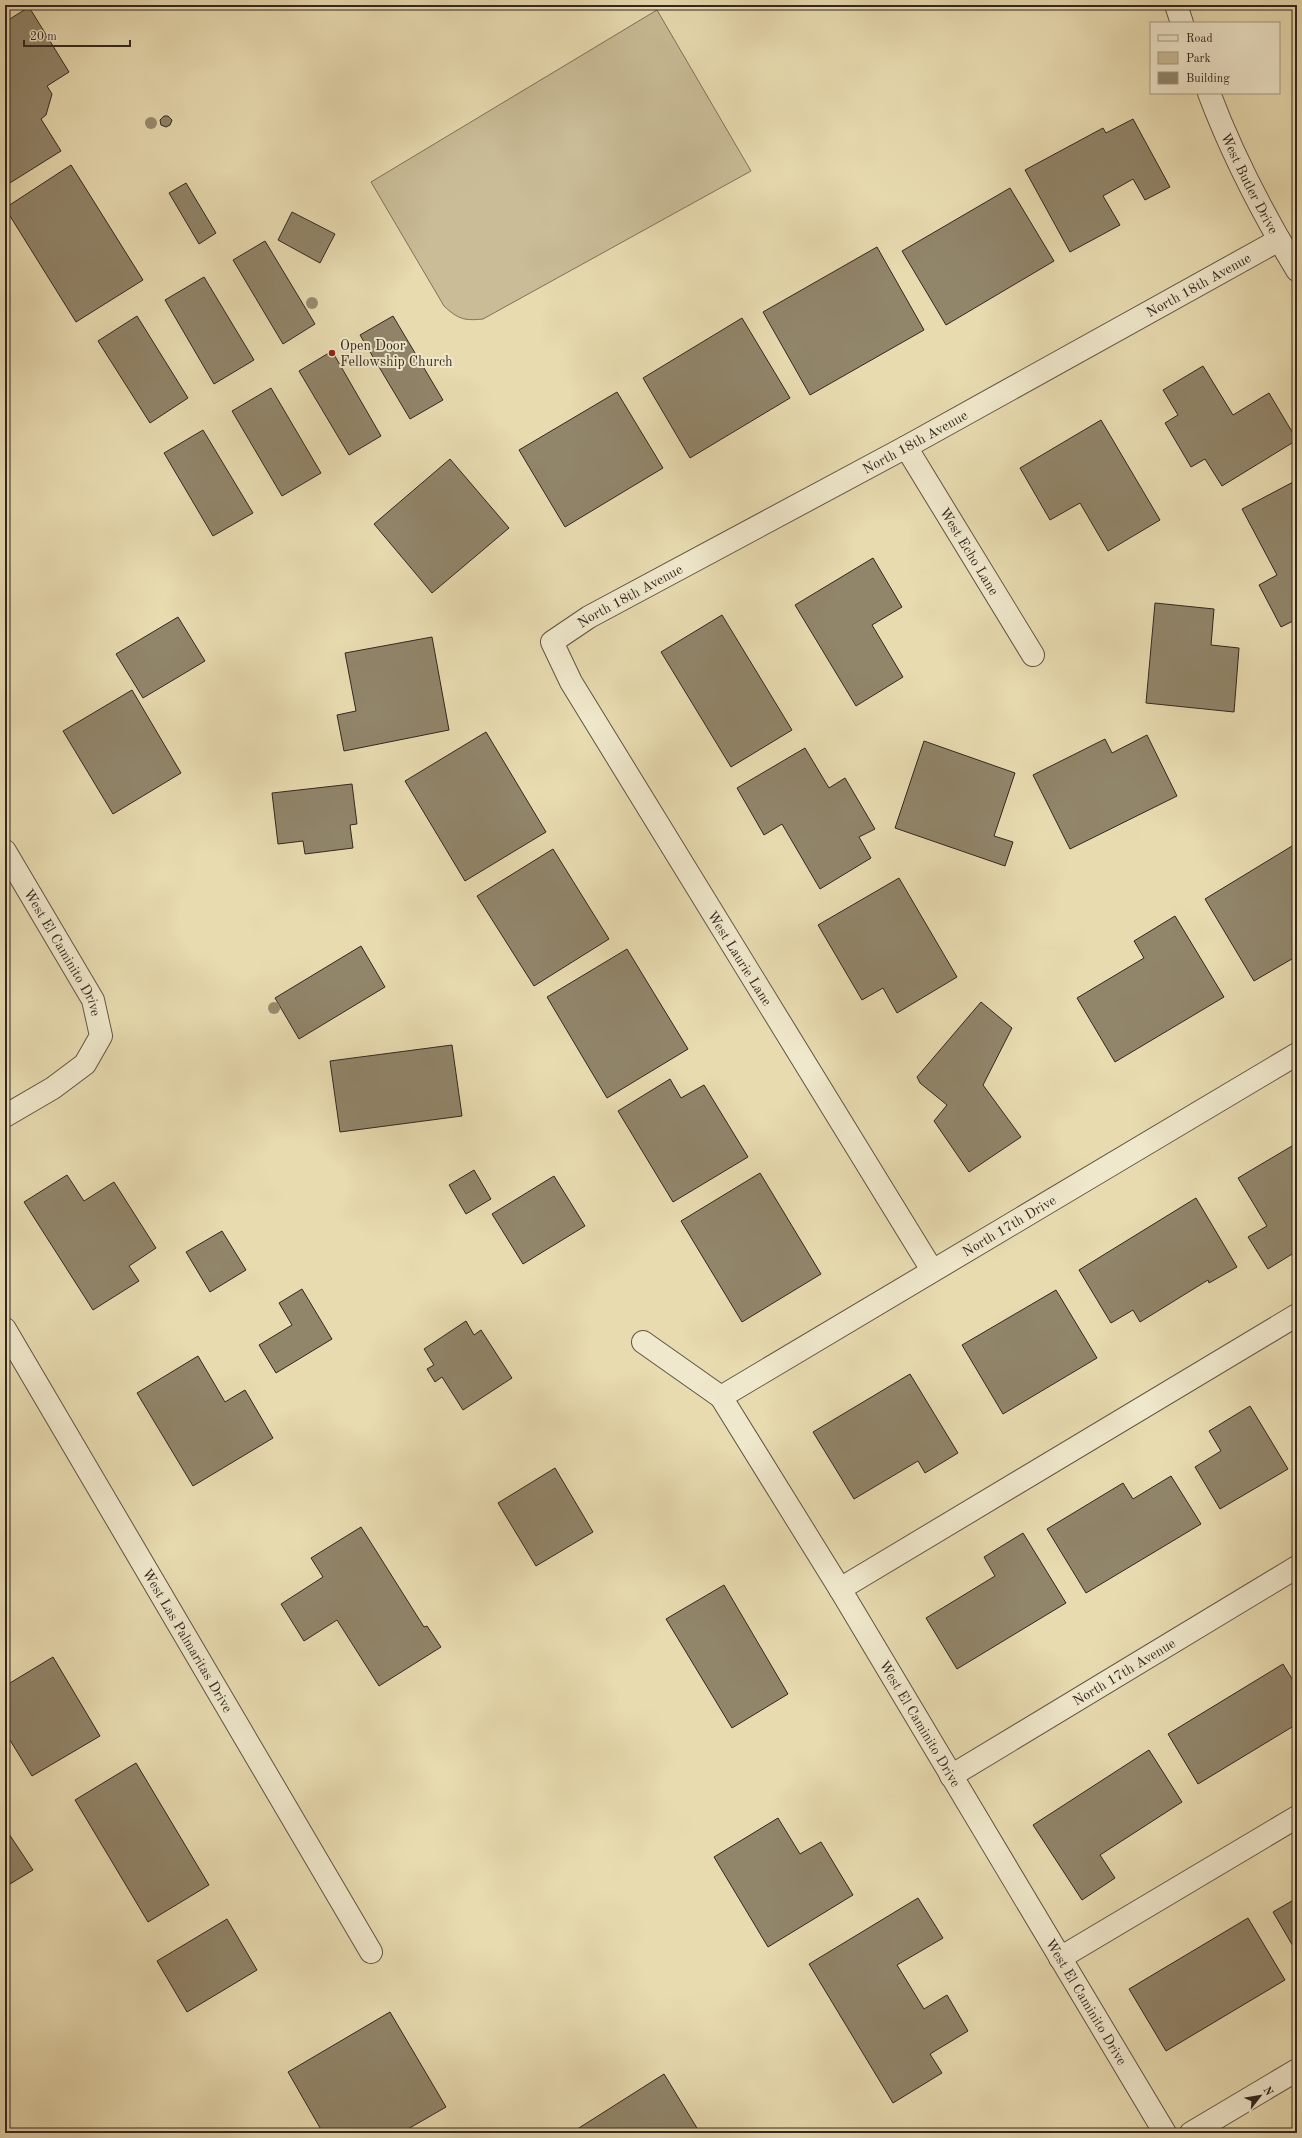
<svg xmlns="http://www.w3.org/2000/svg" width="1302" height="2138" font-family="'Old Standard TT',serif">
<rect width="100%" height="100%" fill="#e8dbb0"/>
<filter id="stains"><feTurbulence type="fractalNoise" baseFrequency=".005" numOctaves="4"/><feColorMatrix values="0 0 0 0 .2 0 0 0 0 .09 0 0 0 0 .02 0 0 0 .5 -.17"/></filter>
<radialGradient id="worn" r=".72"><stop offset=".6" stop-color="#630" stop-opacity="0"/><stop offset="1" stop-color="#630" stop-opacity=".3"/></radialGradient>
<path fill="#c9bc97" stroke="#7e725a" d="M657 10 751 171 483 319C464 321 458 319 444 306L371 182Z"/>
<path fill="#91856a" stroke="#33271e" d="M1292 5H1297V14Z
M29 7 69 72 47 86 52 94 46 115 41 119 61 151 5 186V22Z
M164 116H168L172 120 170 125 166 127 161 125 160 120Z
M1133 119 1170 187 1145 200 1133 179 1103 196 1120 225 1070 252 1025 170 1103 128 1106 133Z
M71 165 143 280 76 322 5 208Z
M186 183 216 233 199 244 169 193Z
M1010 188 1054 261 946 325 902 251Z
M292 212 335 234 320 263 278 240Z
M265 241 315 324 283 344 233 260Z
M877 247 924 330 810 395 763 312Z
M204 277 254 360 214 384 165 300Z
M137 316 188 398 150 423 98 341Z
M393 316 443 400 410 419 360 335Z
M742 318 790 398 690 458 643 378Z
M332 351 381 436 349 455 299 371Z
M1203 366 1233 415 1269 393 1297 440 1222 486 1205 459 1191 467 1165 423 1178 415 1163 390Z
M271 388 321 473 282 496 232 411Z
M617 392 663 468 565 527 519 450Z
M1101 420 1160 520 1108 551 1080 503 1050 520 1020 468Z
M203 430 253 513 213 536 164 453Z
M450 459 509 528 432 593 374 524Z
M1297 480V619L1281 627 1259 585 1277 575 1242 509Z
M873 558 902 607 872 625 903 677 856 706 795 605Z
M1155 603 1214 609 1211 645 1239 648 1234 712 1146 703Z
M722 615 792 730 731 767 661 652Z
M178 617 205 661 143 698 116 654Z
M432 637 449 730 344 751 337 715 356 711 345 653Z
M132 690 181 773 113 814 63 731Z
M486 732 546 832 465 881 405 781Z
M1147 735 1177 796 1070 849 1033 775 1105 739 1112 753Z
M924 741 1015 773 994 836 1013 842 1005 866 895 828Z
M805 748 829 788 845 778 875 829 859 837 871 858 820 889 782 824 764 835 737 788Z
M352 784 357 824 350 825 353 848 305 854 303 841 278 844 272 793Z
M1297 843V956L1254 981 1205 899Z
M553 849 609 939 534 986 477 896Z
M899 878 957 977 897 1013 883 988 862 1000 818 925Z
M1175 916 1224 997 1115 1062 1077 998 1144 958 1134 941Z
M361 946 385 987 299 1039 275 998Z
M627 949 688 1049 607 1098 547 997Z
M981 1002 1012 1028 983 1085 1021 1137 969 1172 934 1121 947 1105 920 1083 917 1077Z
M452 1045 462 1116 340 1132 330 1061Z
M670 1079 681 1098 704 1085 748 1157 673 1202 618 1111Z
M1297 1143V1251L1268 1269 1248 1237 1267 1226 1238 1178Z
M474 1170 491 1199 466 1214 449 1185Z
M760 1173 821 1274 742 1322 681 1221Z
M67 1175 84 1201 114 1182 156 1248 129 1266 139 1281 93 1310 24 1202Z
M554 1176 585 1226 523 1264 492 1214Z
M1196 1198 1237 1267 1209 1283 1208 1280 1140 1322 1133 1310 1111 1323 1079 1270Z
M222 1231 246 1270 210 1292 186 1252Z
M302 1289 332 1339 276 1373 259 1345 292 1325 279 1303Z
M1056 1290 1097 1358 1003 1414 962 1345Z
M466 1321 474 1335 481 1330 512 1378 463 1410 442 1377 435 1382 427 1369 434 1365 424 1349Z
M198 1356 225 1402 245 1390 273 1438 193 1486 137 1393Z
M910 1374 958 1453 925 1473 918 1461 854 1499 813 1432Z
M1250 1406 1288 1469 1220 1509 1195 1467 1221 1451 1209 1431Z
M555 1468 593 1532 536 1566 498 1503Z
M1171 1476 1201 1524 1086 1593 1047 1529 1123 1483 1133 1499Z
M361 1527 424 1627 427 1626 441 1647 379 1686 337 1620 304 1641 281 1604 323 1577 311 1558Z
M1023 1533 1066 1603 957 1669 926 1618 995 1576 984 1557Z
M724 1585 788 1694 732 1728 666 1619Z
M53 1657 100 1736 32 1776 5 1732V1686Z
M1283 1664 1297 1687V1724L1198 1784 1168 1734Z
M1149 1750 1182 1802 1100 1855 1115 1878 1082 1900 1033 1825Z
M136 1763 209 1885 148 1922 75 1800Z
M778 1818 800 1854 821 1842 853 1895 768 1947 714 1857Z
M5 1828 33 1870 5 1887Z
M918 1898 943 1938 897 1965 924 2009 947 1995 968 2031 930 2054 942 2073 893 2103 809 1964Z
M1297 1898V1953L1273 1912Z
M1248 1918 1285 1980 1166 2051 1129 1989Z
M227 1919 257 1970 187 2012 157 1961Z
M390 2012 446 2107 401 2133H323L288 2072Z
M664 2074 700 2133H571Z"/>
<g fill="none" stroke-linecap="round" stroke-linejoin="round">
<g stroke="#605442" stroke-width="24">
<g id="minor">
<path d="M1176 5 1182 23"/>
<path id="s1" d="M1209 93C1232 154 1263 214 1297 270"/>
<path id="s2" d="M906 447 1033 655"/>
<path id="s3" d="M5 851 93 1000 101 1036 85 1064 53 1088 5 1116"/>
<path id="s4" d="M932 1270 571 682 552 642 589 617 906 447 1279 240"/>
<path id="s5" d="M5 1329 371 1952"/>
<path id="s6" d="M643 1342 721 1397 840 1589 1165 2133"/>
<path id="s7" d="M721 1397 1297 1054"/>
<path d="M840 1589 1297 1315"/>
<path id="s8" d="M951 1776 1297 1567"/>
<path d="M1060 1958 1297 1817"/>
<path d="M1191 2133 1297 2070"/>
</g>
</g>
<use href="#minor" stroke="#f0e8cc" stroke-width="22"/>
</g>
<g fill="#998c70">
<circle cx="151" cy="123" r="6"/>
<circle cx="312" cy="303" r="6"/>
<circle cx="274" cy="1008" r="6"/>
</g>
<circle fill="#8f2418" stroke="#f0e8cc" stroke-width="1.5" cx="332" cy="353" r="4"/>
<g text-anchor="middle" stroke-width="4" stroke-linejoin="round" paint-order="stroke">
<g font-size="14" fill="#33271e" stroke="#f0e8cc">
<text dy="5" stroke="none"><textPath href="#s1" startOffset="99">West Butler Drive</textPath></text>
<text dy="5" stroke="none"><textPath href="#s4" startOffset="1473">North 18th Avenue</textPath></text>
<text dy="5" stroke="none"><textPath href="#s4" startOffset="1149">North 18th Avenue</textPath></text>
<text dy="5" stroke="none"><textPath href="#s2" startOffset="122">West Echo Lane</textPath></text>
<text dy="5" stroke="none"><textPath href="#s4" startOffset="825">North 18th Avenue</textPath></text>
<text dy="5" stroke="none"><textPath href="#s3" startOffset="117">West El Caminito Drive</textPath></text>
<text transform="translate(740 958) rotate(58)" y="5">West Laurie Lane</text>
<text dy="5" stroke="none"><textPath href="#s7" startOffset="335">North 17th Drive</textPath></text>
<text dy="5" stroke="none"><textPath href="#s5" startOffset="361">West Las Palmaritas Drive</textPath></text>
<text dy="5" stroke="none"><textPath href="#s8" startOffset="202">North 17th Avenue</textPath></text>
<text dy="5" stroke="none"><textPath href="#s6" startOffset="478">West El Caminito Drive</textPath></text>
<text dy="5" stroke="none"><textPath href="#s6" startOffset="802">West El Caminito Drive</textPath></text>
</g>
<g font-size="14" fill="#33271e" stroke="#f0e8cc" text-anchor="start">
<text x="340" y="350">Open Door<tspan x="340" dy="16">Fellowship Church</tspan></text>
</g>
</g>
<rect width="1302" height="2138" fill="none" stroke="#e8dbb0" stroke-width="20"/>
<rect x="6" y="6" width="1290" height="2126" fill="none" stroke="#33271e" stroke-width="2"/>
<rect x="10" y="10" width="1282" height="2118" fill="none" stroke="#33271e"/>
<rect x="1150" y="22" width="130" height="72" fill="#f0e8cc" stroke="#a49b86"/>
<rect x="1158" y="35" width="20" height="6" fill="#f0e8cc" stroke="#a49b86"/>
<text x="1186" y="42" font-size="12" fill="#33271e">Road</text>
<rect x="1158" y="52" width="20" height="12" fill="#c9bc97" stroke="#a49b86"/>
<text x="1186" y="62" font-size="12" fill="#33271e">Park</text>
<rect x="1158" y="72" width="20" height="12" fill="#91856a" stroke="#a49b86"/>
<text x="1186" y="82" font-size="12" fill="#33271e">Building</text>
<g transform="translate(1260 2096) rotate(59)" stroke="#f0e8cc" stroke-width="3" paint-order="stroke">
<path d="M0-3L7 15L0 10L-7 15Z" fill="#33271e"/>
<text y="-6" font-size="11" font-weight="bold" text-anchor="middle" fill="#33271e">N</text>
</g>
<path d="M24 40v6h106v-6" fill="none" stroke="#33271e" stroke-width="2"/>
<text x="30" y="40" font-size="12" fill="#33271e" stroke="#f0e8cc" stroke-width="3" paint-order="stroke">20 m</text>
<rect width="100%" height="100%" filter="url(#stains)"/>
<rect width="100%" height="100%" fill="url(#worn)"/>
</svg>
